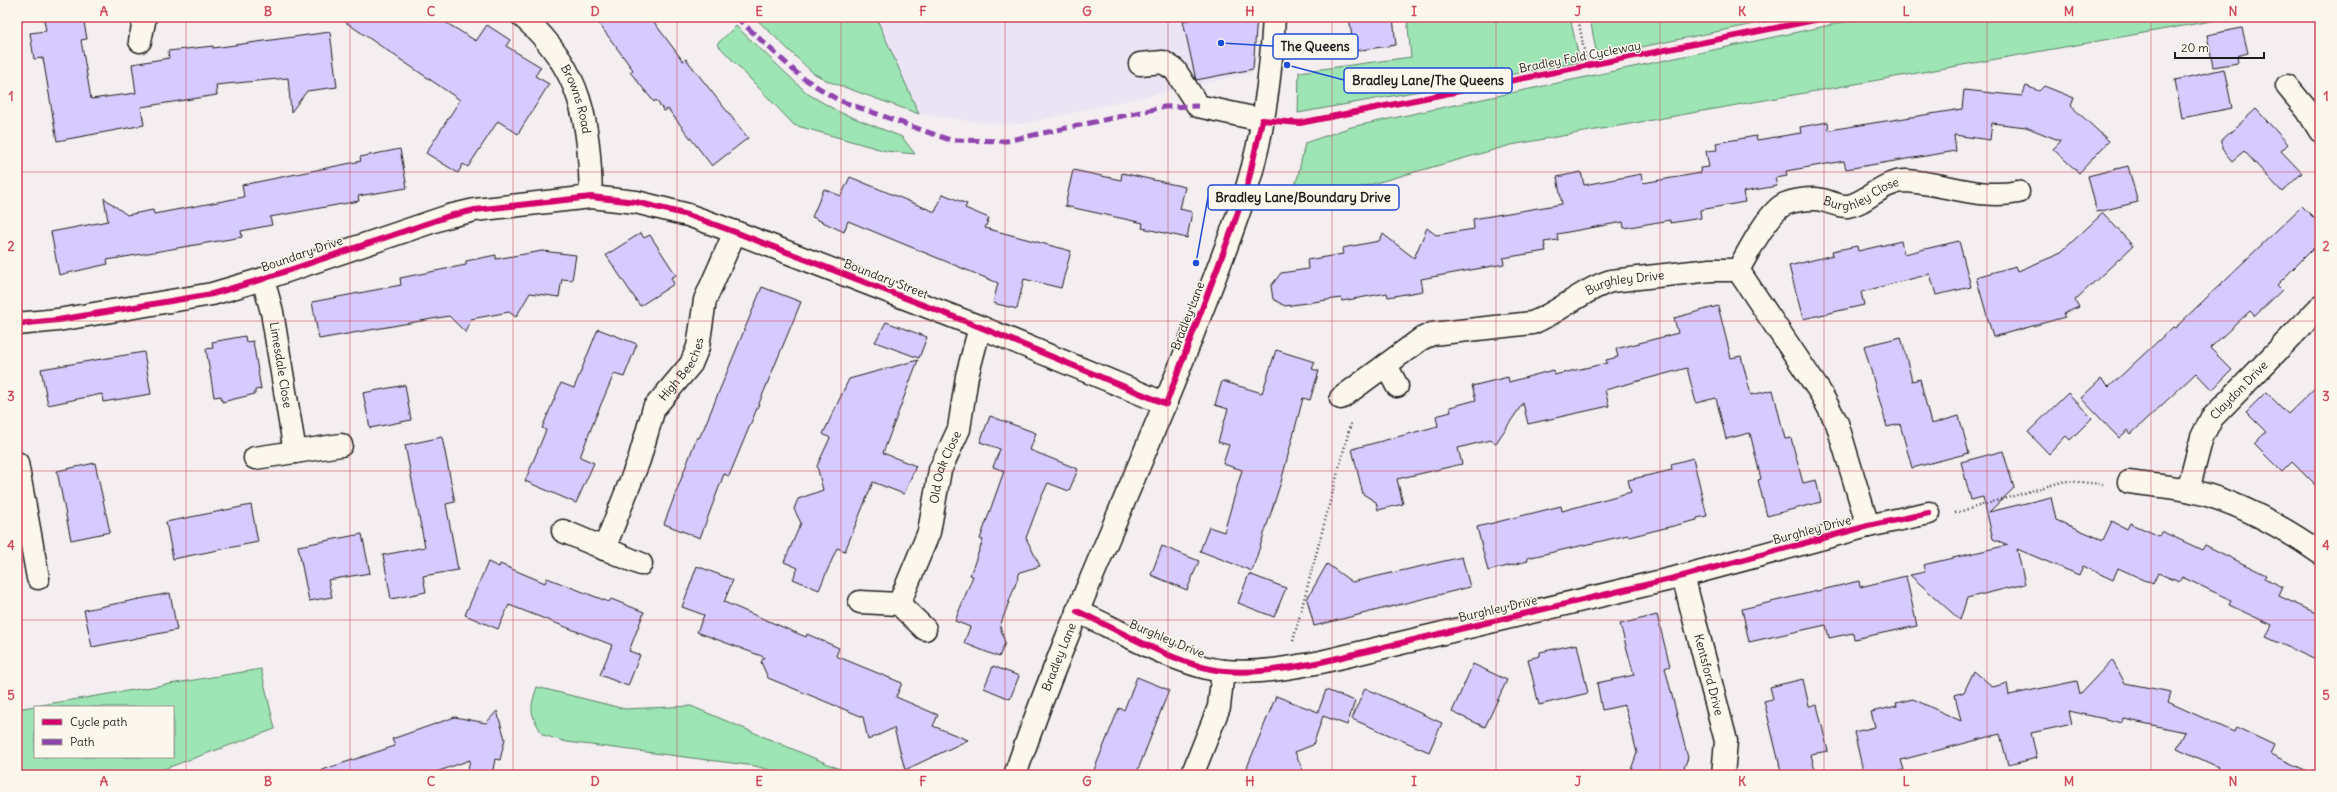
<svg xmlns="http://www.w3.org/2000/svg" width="2337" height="792" font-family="Delius,sans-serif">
<rect width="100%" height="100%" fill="#f4eef0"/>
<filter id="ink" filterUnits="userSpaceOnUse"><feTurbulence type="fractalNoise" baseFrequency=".025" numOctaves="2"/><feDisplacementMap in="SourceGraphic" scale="8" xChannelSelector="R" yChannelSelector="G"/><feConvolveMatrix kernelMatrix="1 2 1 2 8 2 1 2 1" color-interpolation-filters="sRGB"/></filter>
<g filter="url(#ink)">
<path fill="#ebe4f4" d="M876 17H1257L1254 65 1251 73 1022 124 983 123 919 114Z"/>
<path fill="#9de5b4" stroke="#5c8068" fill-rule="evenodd" d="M754 17H876L919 114 830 82 813 73Z
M1407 17H1789L1597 56 1590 19 1571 22 1580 62 1298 113 1299 72 1411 57Z
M1868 17H2234L1511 145 1287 208 1298 176 1305 143 1351 127Z
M736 26 808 94 839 112 902 137 915 154 886 151 794 125 717 44Z
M261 669 275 729 147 775H17V709ZM35 707H173V757H35Z
M537 687 625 709 691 706 854 775H787L755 766 567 742 543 735C530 714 529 710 537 687Z"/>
<path fill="#d6cbfe" stroke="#1c1c1c" d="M62 17H83L87 39 81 40 91 99 136 93 132 64 169 58 168 51 213 46V48L330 32 337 87 307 91 291 112 288 78 216 85 217 95 141 107 144 125 57 141 43 58 34 59 30 33 46 31 44 20Z
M338 17H437L476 41 487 25 510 40 506 46 541 67 535 76 549 84 518 134 498 121 468 167 463 164 458 173 426 153 460 100Z
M594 17H650L683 61 686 59 748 138 712 166 668 109 664 111 656 100 654 102 630 72 633 70Z
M1201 17H1257L1253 69 1196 80 1183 21Z
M1349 17H1393L1396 45 1354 51Z
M2242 28 2248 53 2237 56 2238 63 2213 67 2207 35Z
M2224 69 2232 108 2182 118 2175 80Z
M2026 86 2039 91 2044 86 2074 98 2071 106 2109 141 2079 173 2053 149 2061 141 2026 127 1992 123 1990 140 1954 135 1956 151 1846 169 1844 161 1786 171 1787 176 1775 178 1777 186 1743 192 1745 202 1700 210 1701 218 1670 223V220L1624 228 1623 222 1557 234 1558 240 1544 242 1546 251 1503 258 1504 264 1421 279 1423 291 1388 297 1387 293 1342 301 1341 298 1285 306 1273 299 1271 286 1281 273 1308 269 1307 260 1343 254 1342 248 1379 241 1383 234 1414 258 1427 228 1436 235 1474 229 1473 219 1562 204 1557 177 1581 172 1584 185 1641 174 1643 183 1701 173 1700 168 1709 167 1706 151 1717 150 1716 143 1756 136 1757 140 1801 133 1800 127 1828 122 1829 130 1962 109 1964 90 2022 96Z
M2256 109 2288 144 2281 151 2302 173 2282 192 2244 151 2232 161 2222 149V140Z
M400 149 407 188 358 196 359 201 270 217 272 225 241 231 242 237 107 260 108 264 59 275 51 232 108 221 104 198 127 215 153 210 154 214 244 197 242 185 361 161 360 157Z
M2128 166 2138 202 2097 212 2088 176Z
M1073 170 1121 180 1122 173 1185 187 1180 209 1192 212 1187 238 1142 228 1143 223 1065 206Z
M850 177 935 212 943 194 967 204 965 208 989 218 985 228 1071 251 1061 288 1024 279 1017 309 993 303 998 283 848 221 844 232 812 217 824 189 841 196Z
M2302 206 2320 224V242L2277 285 2282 290 2255 316 2250 311 2210 348 2232 370 2212 390 2196 373 2131 434 2128 430 2119 438 2081 398 2101 379 2109 387 2173 327 2175 328Z
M2103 213 2133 246 2075 300 2079 307 2063 314 2065 317 1993 337 1976 277 2016 266 2018 271 2059 254Z
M641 233 644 238 650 235 676 275 671 278 674 284 640 306 606 255Z
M1901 241 1904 254 1959 241 1971 287 1936 295 1930 274 1861 292 1864 305 1803 319 1789 266 1833 255 1832 251 1857 246 1858 251Z
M542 251 576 255 572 280 562 279 559 297 530 293 516 317 509 312 471 319 466 333 449 316 319 339 312 302 401 285 400 278 466 265V261L496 255V259Z
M762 287 801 302 729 476 724 474 700 538 664 524 697 437 699 438 704 428Z
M1718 306 1731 358 1741 356 1751 395 1773 390 1785 439 1791 438 1803 483 1816 480 1821 502 1767 516 1758 480 1761 479 1750 433 1726 439 1716 398 1696 403 1687 368 1605 390 1609 406 1528 424 1523 403 1496 443 1490 440 1458 448 1462 464 1397 479 1403 504 1378 510 1376 502 1363 494 1352 449 1438 426 1436 416 1451 412 1450 407 1476 400 1472 386 1508 377 1509 382 1553 370 1554 375 1607 363 1606 360 1618 357 1616 349 1678 333 1674 318Z
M886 322 927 337 919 358 875 342Z
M598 329 637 344 624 377 614 374 596 416 580 457 594 463 576 503 525 481 546 430 542 428 561 383 574 388Z
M245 336 246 342 253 341 261 389 255 390V394L222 402 221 396 214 397 206 349 213 348 212 342Z
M1901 337 1912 381 1920 379 1931 424 1959 416 1969 453 1912 468 1900 424 1887 427 1864 346Z
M1276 350 1315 362 1312 369 1319 371 1310 400 1303 398 1281 482 1252 571 1200 551 1209 527 1224 532 1242 470 1223 464 1229 445 1218 442 1228 409 1215 405 1222 381 1262 393Z
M144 352 151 394 103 402 102 394 48 405 41 369Z
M918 360 883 453 916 466 904 494 873 482 845 551 837 548 819 590 793 579 798 568 784 562 801 523 794 509 798 499 823 490 817 466 830 438 823 434 849 379Z
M2320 383V490L2292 462 2282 472 2254 444 2266 432 2246 412 2266 392 2288 414Z
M405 385 411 420 370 428 363 393Z
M2068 393 2092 418 2070 440 2066 436 2049 454 2028 432Z
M990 416 1036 433 1030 450 1078 469 1069 491 1048 483 1041 498 1026 538 1040 566 1020 572 1000 626 1005 643 999 657 964 643 970 627 955 621 973 576 970 575 983 540 980 539 1004 471 993 467 1000 449 980 442Z
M442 437 455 502 446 504 458 570 423 576 426 592 391 599 383 555 425 547 405 445Z
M2003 451 2014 488 1989 512 2051 497 2056 520 2103 540 2112 521 2127 529 2130 523 2159 536 2161 531 2202 550 2205 545 2266 575 2264 578 2283 587 2279 596 2320 615V662L2266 637 2272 625 2229 605 2231 600 2182 577 2179 582 2158 573 2153 584 2118 568 2113 580 2083 566 2079 575 2017 549 2025 584 1967 598 1960 620 1910 575 1925 572 1923 565 2008 545 1993 539 1983 497 1971 500 1961 462Z
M1693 458 1707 516 1697 518V520L1629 537 1628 535 1527 558 1528 561 1488 571 1477 527 1561 506 1562 511 1631 492 1628 480 1672 470 1671 464Z
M95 463 110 532 71 540 57 471Z
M251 505 258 542 173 559 166 522Z
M362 534 370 573 328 580 332 597 309 601 298 546Z
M1162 546 1199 561 1187 590 1151 575Z
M1462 557 1470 587 1314 626 1307 599 1327 564 1352 582Z
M488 562 499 567 500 564 545 583 547 578 609 602 611 599 644 612 629 651 640 655 628 686 600 675 612 645 509 605 498 629 465 615Z
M697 566 733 580 724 602 806 637 807 634 839 648 836 656 902 683 896 697 938 715 933 726 968 740 905 770 894 728 868 740 863 717 768 678 761 662 764 657 697 632 704 615 682 607Z
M1249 574 1286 588 1274 617 1238 603Z
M1906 576 1917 626 1854 639 1853 633 1829 638 1826 625 1749 642 1742 609 1859 581 1860 587Z
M170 593 177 630 92 647 84 610Z
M1657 615 1670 666 1665 668 1688 758 1681 775H1629L1637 753 1625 705 1602 710 1597 683 1634 675 1620 624Z
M1577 644 1588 693 1539 705 1528 659 1540 656V652Z
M2112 660 2125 683 2171 692 2168 702 2234 732 2236 727 2274 745 2270 754 2316 775H2214L2218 767 2177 748 2185 732 2124 719 2123 723 2069 711 2072 724 2031 733 2037 758 2008 765 2000 734 1901 760 1904 770 1885 775H1864L1854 732 1875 727 1871 712 1897 706 1896 703 1913 699 1961 721 1955 695 1964 692 1974 671 1993 687 2007 683 2009 695 2077 681 2080 694Z
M1473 664 1507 680 1485 727 1452 712Z
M993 666 1019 676 1010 699 984 688Z
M1137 677 1169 690 1136 775H1092L1119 708 1124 710Z
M1803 679 1809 706 1817 705 1828 751 1811 754 1816 775H1782L1764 701 1773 699 1770 687Z
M1365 688 1442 723 1429 752 1352 719Z
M1326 690 1355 701 1347 725 1323 716 1313 745 1295 752 1305 775H1244L1276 696 1318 712Z
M497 711 505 739 500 760 495 759 492 775H467L470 760 428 775H322V770L395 746 392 739 455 717 486 723Z"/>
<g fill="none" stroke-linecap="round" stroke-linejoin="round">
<g stroke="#1c1c1c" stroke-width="25">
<g id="minor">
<path id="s1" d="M523 17C583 70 589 122 591 197"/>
<path d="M140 41 145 17"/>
<path d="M1140 64 1163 62 1175 70 1198 106 1262 120"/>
<path d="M2287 86 2307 110 2320 131"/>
<path id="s2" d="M1738 270C1748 253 1768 212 1785 204 1795 200 1805 199 1815 199 1826 199 1837 207 1848 206 1867 203 1882 181 1906 181 1944 183 1980 200 2018 192"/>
<path d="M1738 270 1820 392 1837 423 1868 526"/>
<path id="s3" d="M263 279 272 312 295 452"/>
<path d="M17 324 58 320 212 294 263 279 449 216 475 210 591 197 636 202 688 215 735 232 980 327 1166 404"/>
<path d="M1386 365 1397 386"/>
<path id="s4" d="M1341 398 1421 339 1432 334 1532 323C1560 312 1582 290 1611 281L1711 270H1738"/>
<path d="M255 458 341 445"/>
<path d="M17 463 38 578"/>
<path d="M2129 482C2148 485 2168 486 2187 490 2236 500 2280 525 2320 553"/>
<path id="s5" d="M2188 490 2202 437 2211 419 2320 307"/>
<path d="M563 531 641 564"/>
<path id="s6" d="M604 549 639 460 654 408 691 364 698 347 705 300 735 232"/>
<path id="s7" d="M1683 576 1726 741 1723 775"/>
<path d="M860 602 899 604 925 629"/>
<path id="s8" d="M899 604 929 532 940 470 959 429 967 376 980 327"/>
<path d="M1077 611C1118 630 1181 667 1224 671 1257 674 1289 668 1321 662L1683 576 1868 526 1929 513"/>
<path id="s9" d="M1015 775C1066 626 1135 483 1192 336 1211 286 1232 236 1248 184 1264 131 1271 73 1274 17"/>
<path d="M1192 775 1219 707 1223 671"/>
</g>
</g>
<path stroke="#1c1c1c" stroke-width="2.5" stroke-dasharray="1 3" stroke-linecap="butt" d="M1578 17 1587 67
M1955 513 2065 481 2103 484
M1293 641 1351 423"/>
<use href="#minor" stroke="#fbf7ec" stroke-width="22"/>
<path stroke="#8e44ad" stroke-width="5" stroke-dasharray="10 5" stroke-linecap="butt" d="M736 17 800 76 838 100 950 140 1006 141 1164 107 1198 106"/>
<g stroke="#fbf7ec" stroke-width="8">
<path id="cycleway" d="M17 324 58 320 212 294 263 279 449 216 475 210 591 197 636 202 688 215 735 232 980 327 1166 404 1231 232 1248 183 1262 120 1300 123 1830 17
M1077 611C1118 630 1181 667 1224 671 1257 674 1289 668 1321 662L1683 576 1868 526 1929 513"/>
</g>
<use href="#cycleway" stroke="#d6006c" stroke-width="6"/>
</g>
</g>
<path fill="none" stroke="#d1495b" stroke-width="1" stroke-opacity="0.55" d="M186 17V775M350 17V775M513 17V775M677 17V775M841 17V775M1005 17V775M1168 17V775M1332 17V775M1496 17V775M1660 17V775M1824 17V775M1987 17V775M2151 17V775M17 172H2320M17 321H2320M17 471H2320M17 620H2320"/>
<g text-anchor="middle" stroke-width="3" stroke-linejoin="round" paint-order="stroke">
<g font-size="12" fill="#1c1c1c" stroke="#fbf7ec">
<text transform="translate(1580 57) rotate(-11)" y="4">Bradley Fold Cycleway</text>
<text dy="4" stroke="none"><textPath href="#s1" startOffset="100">Browns Road</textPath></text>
<text dy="4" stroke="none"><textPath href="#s2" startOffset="162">Burghley Close</textPath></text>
<text transform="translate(302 254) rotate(-19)" y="4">Boundary Drive</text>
<text transform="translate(886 279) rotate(21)" y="4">Boundary Street</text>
<text dy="4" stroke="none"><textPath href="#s4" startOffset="315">Burghley Drive</textPath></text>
<text transform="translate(1188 316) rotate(-69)" y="4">Bradley Lane</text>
<text dy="4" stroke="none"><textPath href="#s3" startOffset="88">Limesdale Close</textPath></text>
<text dy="4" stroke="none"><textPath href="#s6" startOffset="198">High Beeches</textPath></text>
<text dy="4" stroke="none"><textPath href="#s5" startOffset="115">Claydon Drive</textPath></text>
<text dy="4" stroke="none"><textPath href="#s8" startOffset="145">Old Oak Close</textPath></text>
<text transform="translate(1812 530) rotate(-15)" y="4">Burghley Drive</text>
<text transform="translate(1498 609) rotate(-13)" y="4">Burghley Drive</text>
<text transform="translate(1167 639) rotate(23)" y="4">Burghley Drive</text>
<text dy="4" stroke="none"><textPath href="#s9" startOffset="126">Bradley Lane</textPath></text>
<text dy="4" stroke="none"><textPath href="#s7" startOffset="102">Kentsford Drive</textPath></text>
</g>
</g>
<path fill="none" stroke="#1d4ed8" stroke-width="1.5" d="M1221 43L1273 46M1287 65L1344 80M1196 263L1208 197"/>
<g fill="#1d4ed8" stroke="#fbf7ec" stroke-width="1.5">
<circle cx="1221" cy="43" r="4"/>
<circle cx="1287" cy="65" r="4"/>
<circle cx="1196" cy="263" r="4"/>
</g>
<g fill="#fbf7ec" stroke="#1d4ed8" stroke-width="1.5">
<rect x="1273" y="34" width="85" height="25" rx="4"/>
<rect x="1344" y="68" width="168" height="25" rx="4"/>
<rect x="1208" y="185" width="191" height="25" rx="4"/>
</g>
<g font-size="13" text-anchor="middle" font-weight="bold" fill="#1c1c1c">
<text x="1315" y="51">The Queens</text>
<text x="1428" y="85">Bradley Lane/The Queens</text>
<text x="1303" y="202">Bradley Lane/Boundary Drive</text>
</g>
<rect width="2337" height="792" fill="none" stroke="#fbf7ec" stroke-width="44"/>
<rect x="34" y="706" width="140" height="52" fill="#fbf7ec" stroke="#a29f99"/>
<rect x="42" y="719" width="20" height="6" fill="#d6006c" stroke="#a29f99"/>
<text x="70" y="726" font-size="12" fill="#1c1c1c">Cycle path</text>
<rect x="42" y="739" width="20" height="6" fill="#8e44ad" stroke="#a29f99"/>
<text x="70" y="746" font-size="12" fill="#1c1c1c">Path</text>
<path d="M2175 52v6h89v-6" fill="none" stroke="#1c1c1c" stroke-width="2"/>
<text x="2181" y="52" font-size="12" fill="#1c1c1c" stroke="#fbf7ec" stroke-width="3" paint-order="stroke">20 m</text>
<rect x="22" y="22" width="2293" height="748" fill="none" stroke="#d1495b" stroke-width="1.5"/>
<g font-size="13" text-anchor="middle" font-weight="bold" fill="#d1495b">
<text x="104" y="16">A</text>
<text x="268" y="16">B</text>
<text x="431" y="16">C</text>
<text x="595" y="16">D</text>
<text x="759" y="16">E</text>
<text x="923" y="16">F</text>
<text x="1087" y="16">G</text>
<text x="1250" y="16">H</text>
<text x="1414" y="16">I</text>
<text x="1578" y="16">J</text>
<text x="1742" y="16">K</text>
<text x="1906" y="16">L</text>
<text x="2069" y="16">M</text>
<text x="2233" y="16">N</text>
<text x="11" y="101">1</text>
<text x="2326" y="101">1</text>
<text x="11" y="251">2</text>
<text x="2326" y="251">2</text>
<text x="11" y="401">3</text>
<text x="2326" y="401">3</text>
<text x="11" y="550">4</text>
<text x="2326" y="550">4</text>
<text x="11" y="700">5</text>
<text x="2326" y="700">5</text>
<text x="104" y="786">A</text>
<text x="268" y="786">B</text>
<text x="431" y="786">C</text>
<text x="595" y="786">D</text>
<text x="759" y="786">E</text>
<text x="923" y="786">F</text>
<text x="1087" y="786">G</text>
<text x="1250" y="786">H</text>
<text x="1414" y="786">I</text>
<text x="1578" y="786">J</text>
<text x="1742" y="786">K</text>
<text x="1906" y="786">L</text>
<text x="2069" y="786">M</text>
<text x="2233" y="786">N</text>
</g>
</svg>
